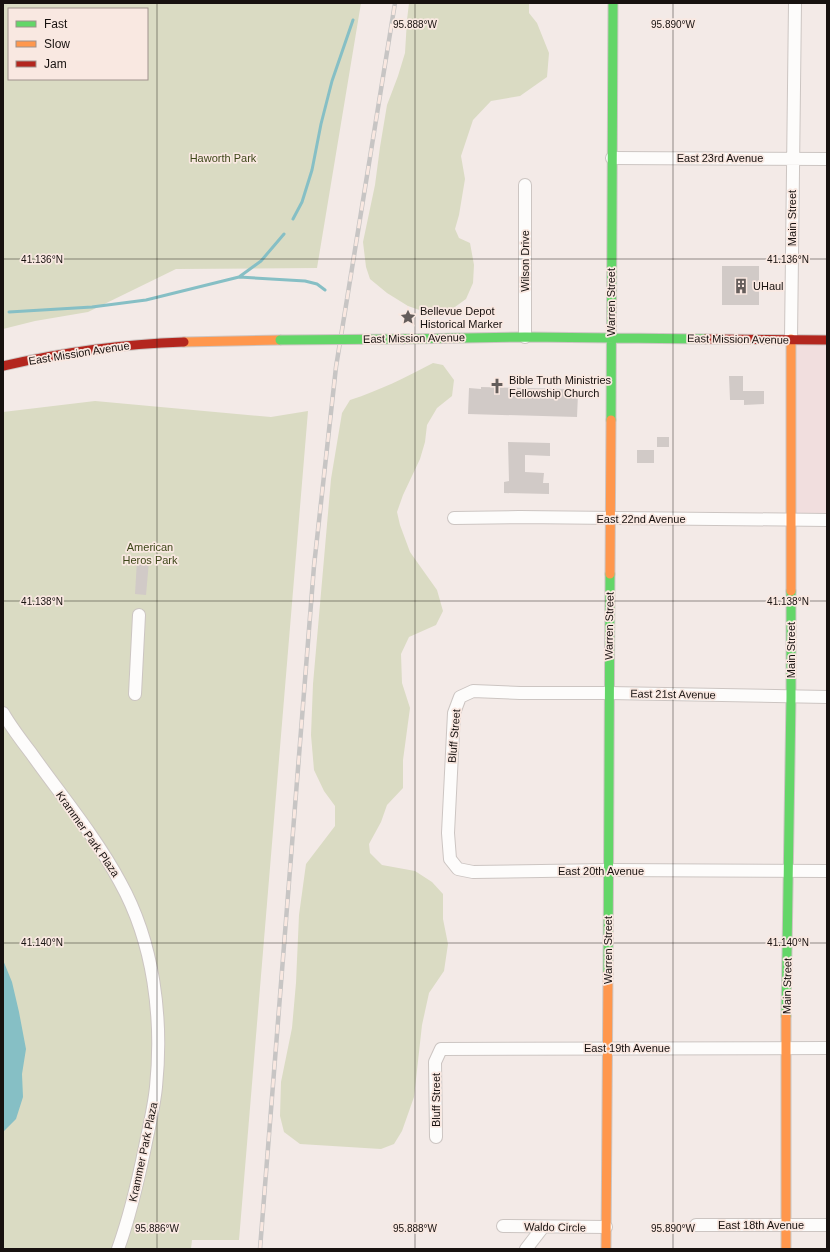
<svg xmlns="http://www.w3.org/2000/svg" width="830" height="1252" font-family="Helvetica,sans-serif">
<rect width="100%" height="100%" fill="#f3eae7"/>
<path fill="#f1dede" d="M791 339 827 340V520H791Z"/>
<path fill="#dadbc3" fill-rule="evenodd" d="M3 3H361L317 268 176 269 88 312 35 321 3 329ZM9 9H147V79H9Z
M409 3H529V13L537 23 549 53 547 77 520 96 491 101 473 120 461 156 465 179 459 215 455 229 459 238 470 243 474 265 473 283 466 299 448 312 431 314 408 306 387 293 370 279 366 267 363 242 375 185 380 147 387 105 398 76 405 53 407 20Z
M433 363 443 365 454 380 452 396 437 408 427 425 425 442 420 459 403 495 397 512 400 525 410 552 437 590 443 611 436 625 409 637 401 654 402 683 410 708 403 760V788L387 805 381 822 369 844 370 853 382 865 415 871 432 882 443 894V919L448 944 444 971 429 993 422 1025 414 1097 402 1131 394 1144 381 1149 300 1144 284 1132 280 1116 281 1082 292 1028 296 983 299 915 306 864 335 826V806L324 791 314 770 311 735 313 684 331 479 342 413 350 400C381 390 404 378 433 363Z
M95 401 271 417 308 411 239 1240H192L191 1249H3V412Z"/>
<path fill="#86bfc5" d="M3 960 12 982 19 1012 26 1049 22 1074 23 1097 16 1119 3 1132Z"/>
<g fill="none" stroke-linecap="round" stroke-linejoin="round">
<path stroke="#86bfc5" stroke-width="3" d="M293 219 302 202 312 170 321 124 332 81 353 20
M239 277 261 261 284 234
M9 312 92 307 146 300 239 277 305 281 317 284 325 290"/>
</g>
<path fill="#d1cac7" d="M722 266H759V305H722Z
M729 376H743V391H764V404L744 405V400H730Z
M481 387 568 389V394H578L577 417 468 414 469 388 481 389Z
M657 437H669V447H657Z
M508 442 550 443V456L525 455V472L544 473 543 483H549V494L504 493V482L509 481Z
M637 450H654V463H637Z
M137 560 149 561 146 595 135 594Z"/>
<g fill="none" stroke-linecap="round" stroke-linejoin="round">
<g stroke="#ccc5c2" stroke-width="14">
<path id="street" d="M612 158 827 159
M525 185V337
M791 339 795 3
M454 518 519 517 827 520
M135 694 139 615
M827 697 609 693H520L473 691 460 697 454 713 448 833 450 859 458 869 473 872 607 870 827 871
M3 713C11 727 21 740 31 753 60 794 96 837 120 882 154 943 163 1018 156 1087 154 1107 149 1127 145 1147 138 1181 130 1216 118 1249
M436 1137 435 1062 441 1049 827 1048
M696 1225H827
M503 1226 606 1227
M526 1249 543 1227"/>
</g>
<g stroke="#ccc5c2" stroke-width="11">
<path id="fast" d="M404 339 525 337 706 339
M611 420 613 3
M608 974 610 574
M786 1016 791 697V591"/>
</g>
<g stroke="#ccc5c2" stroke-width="11">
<path id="slow" d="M791 339V591
M184 342 280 340
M610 574 611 420
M606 1249 608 974
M786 1249V1016"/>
</g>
<g stroke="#ccc5c2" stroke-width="11">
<path id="jam" d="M706 339 827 340
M3 366C63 352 123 344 184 342"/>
</g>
<use href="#street" stroke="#fdfcfb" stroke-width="12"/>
<use href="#fast" stroke="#63d668" stroke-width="9"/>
<use href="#slow" stroke="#ff974d" stroke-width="9"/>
<use href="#jam" stroke="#b3261e" stroke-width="9"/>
<g stroke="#c7c5c4" stroke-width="4.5">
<path id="rail" d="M260 1249 314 566 336 367 395 3"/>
</g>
<use href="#rail" stroke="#f9e8e1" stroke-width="3" stroke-dasharray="9" stroke-linecap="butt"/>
<g stroke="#ccc5c2" stroke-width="11" stroke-linecap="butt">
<path id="fast-bridge" d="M280 340 404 339"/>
</g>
<use href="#fast-bridge" stroke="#63d668" stroke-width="9"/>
</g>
<path fill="none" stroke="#17110f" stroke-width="1" stroke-opacity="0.45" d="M157 3V1249M415 3V1249M673 3V1249M3 259H827M3 601H827M3 943H827"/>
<defs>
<g id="building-bare" transform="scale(1.2)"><path d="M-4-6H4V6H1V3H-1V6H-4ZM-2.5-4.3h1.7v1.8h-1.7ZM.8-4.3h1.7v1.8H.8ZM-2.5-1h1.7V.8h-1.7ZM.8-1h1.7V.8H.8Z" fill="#645d5b" stroke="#f9e8e1" stroke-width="2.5" paint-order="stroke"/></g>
<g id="sight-bare" transform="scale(1.2)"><path d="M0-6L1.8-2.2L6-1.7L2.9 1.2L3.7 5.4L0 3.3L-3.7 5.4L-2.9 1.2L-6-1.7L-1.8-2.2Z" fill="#645d5b" stroke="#f9e8e1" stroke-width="2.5" paint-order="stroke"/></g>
<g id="church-bare" transform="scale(1.2)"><path d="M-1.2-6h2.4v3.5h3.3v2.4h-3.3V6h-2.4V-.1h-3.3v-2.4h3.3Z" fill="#645d5b" stroke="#f9e8e1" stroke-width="2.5" paint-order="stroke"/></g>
</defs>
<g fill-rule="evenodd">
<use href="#building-bare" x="741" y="286"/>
<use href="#sight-bare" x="408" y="317"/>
<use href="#church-bare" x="497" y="386"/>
</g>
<g text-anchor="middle" stroke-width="3.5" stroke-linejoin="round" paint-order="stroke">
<g font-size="11" fill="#3d4618" stroke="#f9e8e1">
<text x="223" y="162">Haworth Park</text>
<text x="150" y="551">American<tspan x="150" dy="13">Heros Park</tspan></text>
</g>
<g font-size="11" fill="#17110f" stroke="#f9e8e1">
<text x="720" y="162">East 23rd Avenue</text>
<text transform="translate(792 218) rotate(-90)" y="4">Main Street</text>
<text transform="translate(525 261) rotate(-90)" y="4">Wilson Drive</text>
<text transform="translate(611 302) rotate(-90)" y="4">Warren Street</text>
<text transform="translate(414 338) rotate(-1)" y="4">East Mission Avenue</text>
<text transform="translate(738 339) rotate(1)" y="4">East Mission Avenue</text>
<text transform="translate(79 353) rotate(-9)" y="4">East Mission Avenue</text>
<text x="641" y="523">East 22nd Avenue</text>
<text transform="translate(609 626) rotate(-89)" y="4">Warren Street</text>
<text transform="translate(791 650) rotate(-90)" y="4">Main Street</text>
<text transform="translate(673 694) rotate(1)" y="4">East 21st Avenue</text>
<text transform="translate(454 736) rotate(-85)" y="4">Bluff Street</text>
<text transform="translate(88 834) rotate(55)" y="4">Krammer Park Plaza</text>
<text x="601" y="875">East 20th Avenue</text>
<text transform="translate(608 950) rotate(-90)" y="4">Warren Street</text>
<text transform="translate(787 986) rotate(-89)" y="4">Main Street</text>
<text x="627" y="1052">East 19th Avenue</text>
<text transform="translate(436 1100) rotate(-90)" y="4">Bluff Street</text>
<text transform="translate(143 1152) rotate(-78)" y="4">Krammer Park Plaza</text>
<text x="761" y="1229">East 18th Avenue</text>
<text transform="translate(555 1227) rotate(1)" y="4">Waldo Circle</text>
</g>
<g font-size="11" fill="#17110f" stroke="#f9e8e1" text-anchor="start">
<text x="753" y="290">UHaul</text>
<text x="420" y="315">Bellevue Depot<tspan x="420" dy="13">Historical Marker</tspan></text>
<text x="509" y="384">Bible Truth Ministries<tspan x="509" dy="13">Fellowship Church</tspan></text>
</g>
</g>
<g font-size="10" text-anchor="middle" fill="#17110f" stroke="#f9e8e1" stroke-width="3.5" stroke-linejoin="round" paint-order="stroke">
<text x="415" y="28">95.888°W</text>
<text x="673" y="28">95.890°W</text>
<text x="788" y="263">41.136°N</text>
<text x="42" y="263">41.136°N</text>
<text x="788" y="605">41.138°N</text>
<text x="42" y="605">41.138°N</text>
<text x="788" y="946">41.140°N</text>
<text x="42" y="946">41.140°N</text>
<text x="157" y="1232">95.886°W</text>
<text x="415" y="1232">95.888°W</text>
<text x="673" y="1232">95.890°W</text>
</g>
<rect width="830" height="1252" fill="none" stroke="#17110f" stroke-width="8"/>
<rect x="8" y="8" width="140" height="72" fill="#f9e8e1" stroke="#9f928d"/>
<rect x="16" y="21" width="20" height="6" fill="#63d668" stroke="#9f928d"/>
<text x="44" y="28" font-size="12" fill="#17110f">Fast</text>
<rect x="16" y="41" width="20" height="6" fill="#ff974d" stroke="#9f928d"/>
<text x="44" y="48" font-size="12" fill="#17110f">Slow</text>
<rect x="16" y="61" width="20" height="6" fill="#b3261e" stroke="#9f928d"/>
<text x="44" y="68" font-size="12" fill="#17110f">Jam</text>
</svg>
